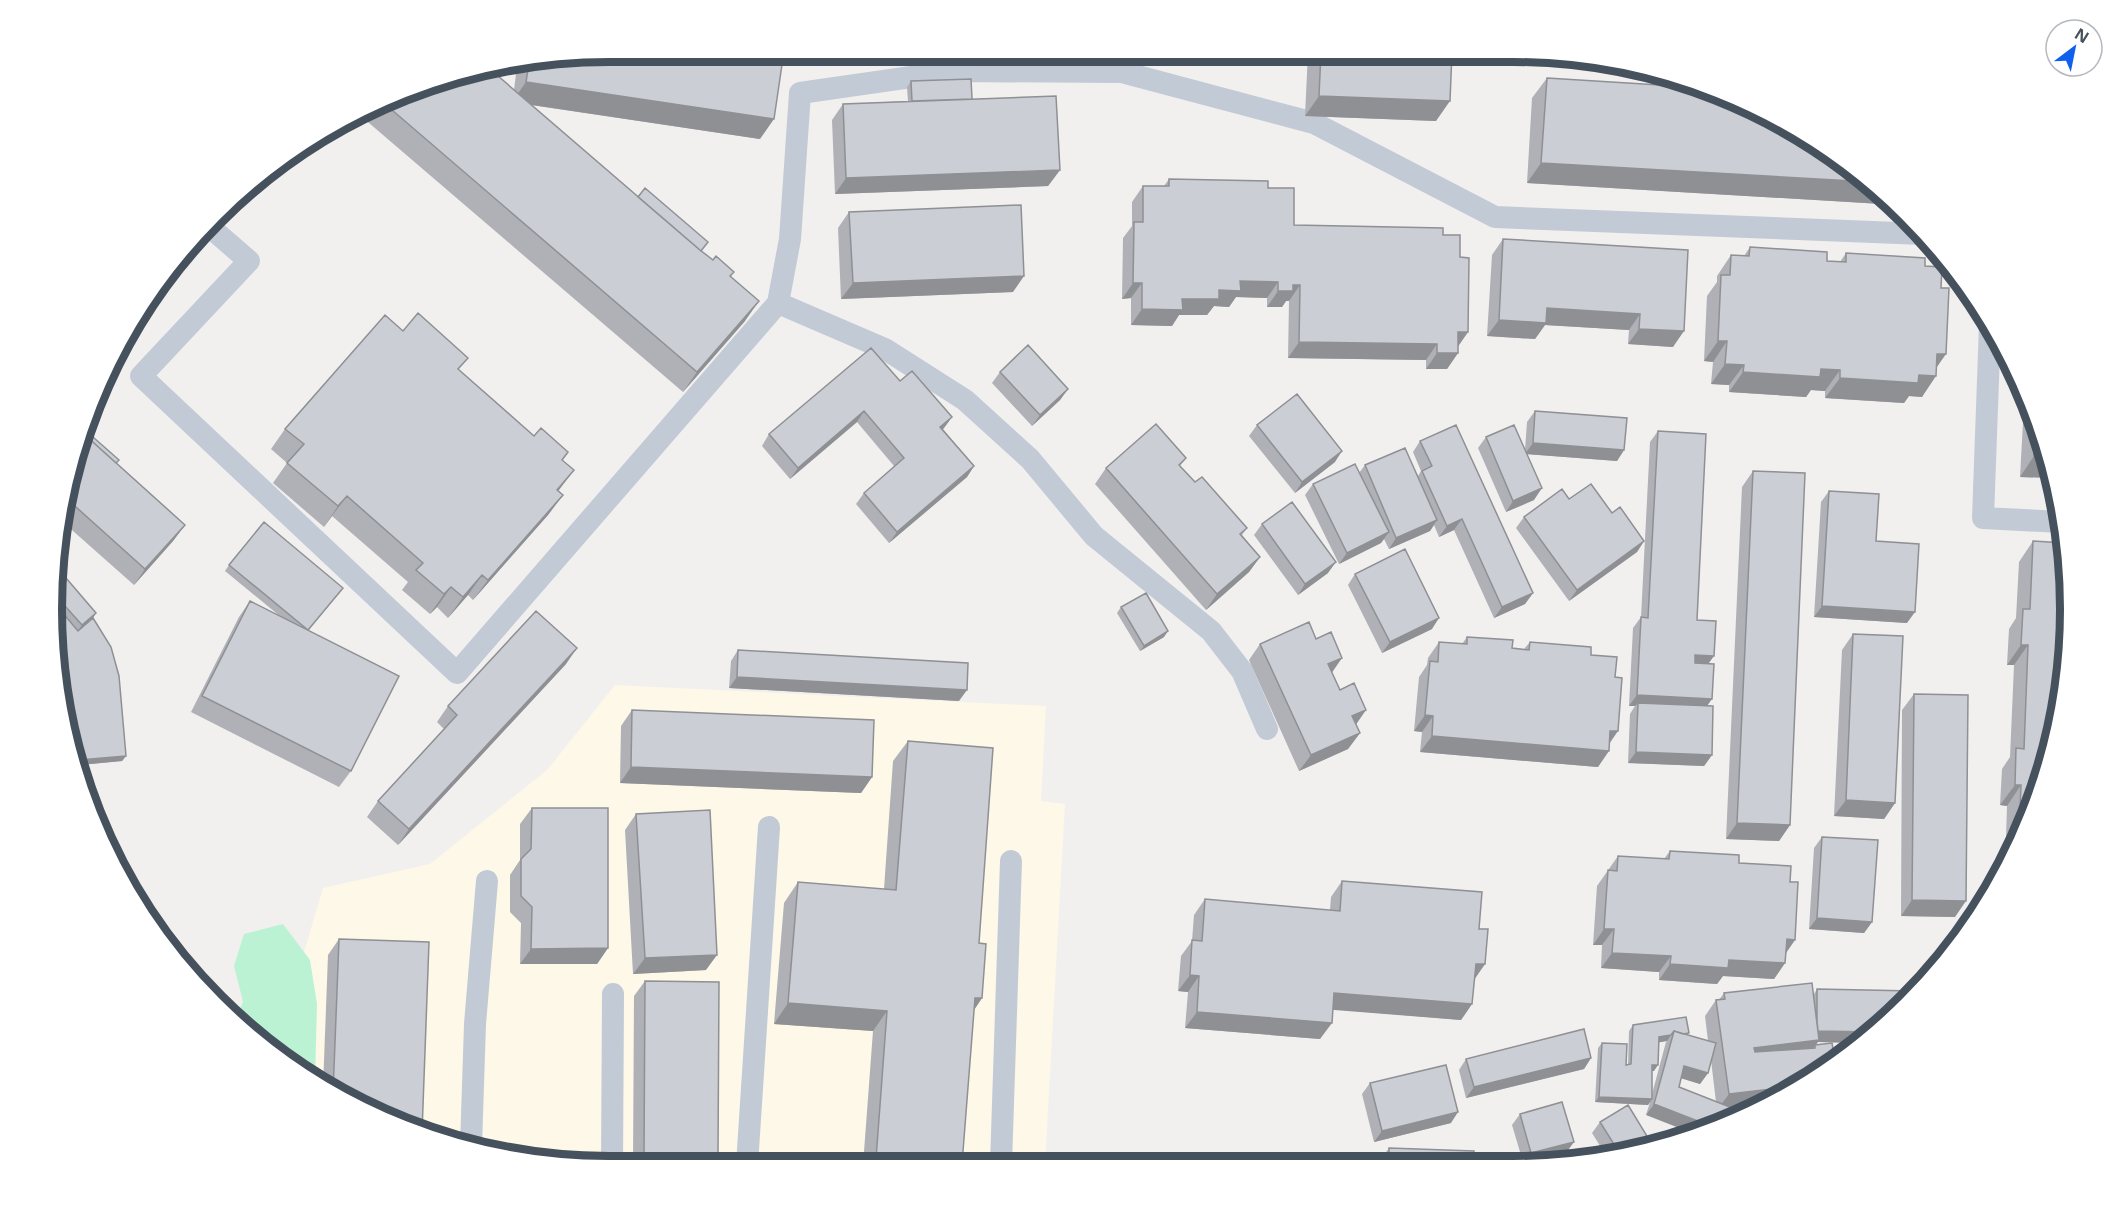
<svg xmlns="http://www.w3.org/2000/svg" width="2122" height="1218" font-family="'Noto Sans',sans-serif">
<rect width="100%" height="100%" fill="#f2efef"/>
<path fill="#fdf8e8" d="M615 685 1046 706 1041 801 1065 804 1045 1164 573 1166 430 1137 330 1092 299 1067 294 986 323 888 430 864 547 770Z"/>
<path fill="#bbf2d4" d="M283 924 310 960 317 1004 315 1080 237 1016 243 1002 234 966 244 934Z"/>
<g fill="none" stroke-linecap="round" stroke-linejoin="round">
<path stroke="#c2cad5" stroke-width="22" d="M211 228 249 261 141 376 457 673 778 303 790 239 800 93 953 71 1122 72 1314 123 1495 217 1923 234
M778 303 885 349 965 400 1030 459 1094 536 1211 631 1242 671 1267 729
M1990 325 1983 518 2061 522
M471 1146 475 1024 487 881
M1001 1164 1011 861
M747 1165 769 827
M612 1166 613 994"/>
</g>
<path fill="#afb1b6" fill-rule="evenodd" d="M609 51 760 139 531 105 702 252 713 260 734 272 731 276 745 321 683 392 362 117 430 81 514 90 517 66Z
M1308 52H1452L1436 121 1305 116Z
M1547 78 1882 204 1527 183 1532 98Z
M911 81 972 99 1060 170 1048 186 835 194 832 120 843 104 908 101 907 87Z
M1169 179 1268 188 1294 225 1443 235 1460 257 1468 332 1458 346V353L1447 369H1426V360L1288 358 1289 301H1286L1282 307H1267V298L1236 297 1229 307 1214 306 1207 315H1179L1172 326 1131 325V298L1122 299 1123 238 1132 226V202L1143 186H1164Z
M849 212 1013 292 841 299 838 228Z
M1503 239 1688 250 1673 347 1628 344 1629 330 1545 325 1535 339 1487 336 1492 255Z
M1750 247 1827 261 1840 262 1846 253 1925 266 1936 367 1922 397 1909 396 1904 403 1825 398V391L1811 390 1806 397 1729 392V385L1711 384 1713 362 1704 361 1707 296 1717 282V276L1731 255 1744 256Z
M403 331 459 370 562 460 559 491 563 495 548 515 473 600 468 595 448 618 437 607 430 614 402 590 408 582 332 516 324 527 273 483 287 463 271 449 285 429Z
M1000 372 1068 389 1060 400 1032 426 992 383Z
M2018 375 2052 465 2054 478 2020 477 2024 404H2017Z
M900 381 952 417 943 429 974 466 967 477 889 543 856 504 864 493 894 466 857 422 790 479 762 446 769 434Z
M1535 411 1624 450 1617 461 1527 454 1534 500 1506 512 1478 448 1486 437 1525 450 1527 422Z
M1257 425 1335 462 1295 493 1249 436Z
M1658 431 1697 620 1709 664 1712 699 1707 705 1712 755 1704 766 1628 763 1630 714 1635 706H1629L1633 628 1641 617 1650 442Z
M1420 441 1533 593 1525 604 1494 618 1454 530 1439 537 1434 525 1430 531 1389 549 1384 539 1381 543 1339 564 1305 495 1313 484 1359 473 1365 465 1418 476 1421 471 1413 452Z
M1186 458 1180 466 1195 482 1247 528 1242 535 1260 557 1249 572 1206 610 1095 484 1106 468Z
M70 464H117L185 525 173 541 134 585 64 523Z
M1753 471 1790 825 1779 841 1726 839 1742 487Z
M1829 491 1876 541 1907 623 1814 617 1821 502Z
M1569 499 1644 541 1637 552 1569 601 1516 528 1524 517Z
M1262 524 1328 573 1298 595 1254 535Z
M2033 541 2041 789 2005 870 2007 806 2000 805 2002 769 2010 757 2014 665H2007L2009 629 2016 618 2019 562Z
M229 565 339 593 309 630 351 771 339 787 191 712 239 617 250 601 281 617 225 571Z
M60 571 96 613 93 618 126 756 122 761 80 765 61 684 60 671 54 655 52 645Z
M1355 574 1432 629 1382 653 1348 585Z
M1121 607 1164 637 1140 651 1117 613Z
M1853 634 1895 803 1884 819 1834 816 1842 650Z
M1467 637 1512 648 1524 649 1530 642 1591 655 1610 743 1598 767 1420 752 1422 732 1414 731 1419 677 1427 665 1428 658 1439 642 1462 644Z
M1260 644 1332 673 1360 733 1348 749 1299 771 1249 660Z
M738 650 959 701 729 688 731 661Z
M566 664 398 845 367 817 378 801 444 729 437 722 448 706Z
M1914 694 1955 917 1901 916 1902 710Z
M632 710 872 777 861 793 620 783 621 726Z
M908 741 979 943 982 998 974 1010 962 1164 863 1165 873 1031 774 1024 784 903 798 882 884 889 893 761Z
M532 808 608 948 597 964H520L521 923 510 912V875L520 860V824Z
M636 814 706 970 633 974 625 830Z
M1822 837 1872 922 1864 933 1809 929 1814 848Z
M1670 851 1739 863 1786 953 1785 963 1774 979 1723 976 1717 984 1659 980V972L1601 968 1602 945H1593L1597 886 1618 856 1664 859Z
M1342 881 1479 929 1485 964 1474 979 1472 1004 1461 1020 1332 1009 1320 1039 1185 1028 1188 992 1178 991 1181 956 1192 941 1194 915 1205 899 1330 910 1331 897Z
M339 939 422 1134 330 1092 323 1087 328 955Z
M645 981 718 1156 712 1165 633 1166 634 996Z
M1817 989 1908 1003 1860 1043 1818 1042 1815 1045 1832 1043 1758 1105 1646 1115 1650 1102 1648 1105 1595 1102 1598 1048 1602 1043 1626 1065H1628L1629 1031 1633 1025 1689 1033 1687 1035 1708 1041 1705 1016 1716 1000H1719L1724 993 1814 994ZM1667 1041 1666 1042 1652 1094V1071H1654L1658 1042ZM1711 1060 1716 1102 1679 1087 1681 1078 1700 1084 1708 1073Z
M1591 1058 1584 1069 1466 1098 1459 1070 1466 1059Z
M1370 1083 1451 1123 1374 1142 1362 1094Z
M1520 1114 1566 1153 1531 1162H1523L1512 1125Z
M1600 1122 1653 1146 1607 1157 1592 1133Z
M1389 1148 1473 1163H1381V1159Z
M1163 1154 1237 1163 1065 1164 1072 1155 1159 1159Z"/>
<path fill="#8e9094" d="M1145 52H1171L1168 57Z
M1240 52H1269L1264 59Z
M526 82 774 119 760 139 512 102Z
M1319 96 1450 101 1436 121 1305 116Z
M1541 163 1871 182 1881 190 1888 197 1882 204 1527 183Z
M1060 170 1048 186 835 194 846 178Z
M1024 276 1013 292 841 299 853 283Z
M1240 281 1278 282 1267 298 1236 297 1229 307 1214 306 1207 315H1179L1172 326 1131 325 1142 309 1219 290Z
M1133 283H1142L1131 298 1122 299Z
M1293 285H1300L1289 301H1286L1282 307H1267L1278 291Z
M759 301 745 321 683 392 697 372Z
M1547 308 1640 314 1629 330 1545 325 1535 339 1487 336 1499 320Z
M1639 329 1684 331 1673 347 1628 344Z
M1458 332H1468L1457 348Z
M1718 341H1727L1713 362 1704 361Z
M1299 342 1437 344 1426 360 1288 358Z
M1437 353H1458L1447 369H1426Z
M1937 354H1946L1932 374Z
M1725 364 1744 365 1729 385 1711 384Z
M1821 369 1840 370 1825 391 1811 390 1806 397 1729 392 1743 372Z
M1919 375 1936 376 1922 397 1909 396 1904 403 1825 398 1840 378Z
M1068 389 1060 400 1032 426 1040 415Z
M2025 392 2027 399 2024 404H2017Z
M864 411 857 422 790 479 798 468Z
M952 417 944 428 933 438 940 427Z
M1533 443 1624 450 1617 461 1525 454Z
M1342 451 1335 462 1295 493 1302 482Z
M2034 456 2049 457 2052 465 2054 478 2020 477Z
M974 466 967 477 889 543 897 532Z
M574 470 559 490 543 510 557 490Z
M1542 488 1534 500 1506 512 1513 501Z
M563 495 548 515 473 600 488 580Z
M347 496 332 516 324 527 338 506Z
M1462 519 1454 530 1439 537 1447 526Z
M1437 520 1430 531 1389 549 1396 538Z
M185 525 173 541 134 585 145 569Z
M1389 532 1381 543 1339 564 1347 553Z
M1644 541 1637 552 1569 601 1577 590Z
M1260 557 1249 572 1206 610 1217 594Z
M1336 562 1328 573 1298 595 1305 584Z
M482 575 468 595 448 618 463 597Z
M451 587 437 607 430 614 444 594Z
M1533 593 1525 604 1494 618 1502 607Z
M1822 606 1915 612 1907 623 1814 617Z
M96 613 89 624 74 636 82 625Z
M1439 618 1432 629 1382 653 1390 642Z
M1168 631 1164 637 1140 651 1144 646Z
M2021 645H2028L2014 665H2007Z
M577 648 566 664 398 845 409 829Z
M1695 655 1714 656 1706 667 1687 666Z
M1342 658 1331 674 1328 664Z
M737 677 967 690 959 701 729 688Z
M1637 695 1712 699 1704 710 1638 703 1635 706H1629Z
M1366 710 1355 726 1352 716Z
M1425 715 1433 716 1422 732 1414 731Z
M1610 731H1618L1607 747Z
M1360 733 1348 749 1299 771 1311 755Z
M1432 736 1609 751 1598 767 1420 752Z
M1636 752 1712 755 1704 766 1628 763Z
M126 756 122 761 80 765 79 760Z
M631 767 872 777 861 793 620 783Z
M2015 785H2021L2007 806 2000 805Z
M1846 800 1895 803 1884 819 1834 816Z
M1737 823 1790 825 1779 841 1726 839Z
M1912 900 1966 901 1955 917 1901 916Z
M1817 918 1872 922 1864 933 1809 929Z
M1604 929H1614L1602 945H1593Z
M1787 939 1795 940 1784 956Z
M608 948 597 964H520L531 949Z
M1612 953 1671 956 1659 972 1601 968Z
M717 955 706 970 633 974 645 958Z
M1729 960 1785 963 1774 979 1723 976 1717 984 1659 980 1670 964Z
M1476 964H1485L1474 980Z
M1190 975 1199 976 1188 992 1178 991Z
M1334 993 1472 1004 1461 1020 1322 1009Z
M975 998H982L968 1019Z
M788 1003 887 1011 873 1031 774 1024Z
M1197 1012 1332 1023 1320 1039 1185 1028Z
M1817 1031 1873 1032 1860 1043 1818 1042 1807 1056 1743 1064 1754 1048Z
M1671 1035 1667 1041 1655 1043 1659 1037Z
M1591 1058 1584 1069 1466 1098 1474 1087Z
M1652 1065H1658L1654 1071H1648Z
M1684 1066 1708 1073 1700 1084 1677 1077Z
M1797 1086 1758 1105 1717 1110 1729 1094Z
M1599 1097 1652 1099 1648 1105 1595 1102Z
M1654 1104 1713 1127 1697 1135 1646 1115Z
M1458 1112 1451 1123 1374 1142 1382 1131Z
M1574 1142 1566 1153 1531 1162H1525L1531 1153Z
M644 1156H718L712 1165 637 1166Z
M876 1159 940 1165H872Z"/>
<path fill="#cbced4" stroke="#8e9094" stroke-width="1.5" d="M609 51H784L774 119 526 82 529 64Z
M1321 52H1452L1450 101 1319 96Z
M491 70 700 250 713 260 716 256 734 272 730 276 759 301 697 372 385 104 430 81Z
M1547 78 1708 88 1792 126 1871 182 1541 163Z
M971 79 972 99 912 101 911 81Z
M1056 96 1060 170 846 178 843 104Z
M1169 179 1268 181V188H1294V225L1443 228V235H1460V257L1469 258 1468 332H1458V353H1437V344L1299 342 1300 285H1293V291H1278V282L1240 281 1241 291 1219 290V299H1182L1183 310 1142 309V283H1133L1134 222H1143V186H1169Z
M645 188 708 242 701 251 638 197Z
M1021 205 1024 276 853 283 849 212Z
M1503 239 1688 250 1684 331 1639 329 1640 314 1547 308 1546 323 1499 320Z
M1750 247 1827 252V261L1846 262V253L1925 258V266L1942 267 1941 288H1949L1946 354H1937L1936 376 1919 375 1918 383 1840 378V370L1821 369 1820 377 1743 372 1744 365 1725 364 1727 341H1718L1721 275H1730L1731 255 1749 256Z
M418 313 468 358 458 369 534 436 541 428 568 452 562 460 574 470 557 490 563 495 488 580 482 575 463 597 451 587 444 594 416 570 423 563 347 496 338 506 287 463 304 444 285 429 385 315 403 331Z
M1028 345 1068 389 1040 415 1000 372Z
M871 348 900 381 912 371 952 417 940 427 974 466 897 532 864 493 904 458 864 411 798 468 769 434Z
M1297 394 1342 451 1302 482 1257 425Z
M1535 411 1627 418 1624 450 1533 443Z
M2036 423 2049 457 2034 456Z
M1156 424 1186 458 1179 465 1195 482 1202 477 1247 528 1240 534 1260 557 1217 594 1106 468Z
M1456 425 1533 593 1502 607 1462 519 1447 526 1422 471 1432 466 1420 441Z
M1514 425 1542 488 1513 501 1486 437Z
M85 430 119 460 116 463 84 434Z
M1658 431 1706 434 1697 620 1716 621 1714 656 1695 655V663L1714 664 1712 699 1637 695 1641 617 1648 618Z
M84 434 185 525 145 569 67 499 70 464Z
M1405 448 1437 520 1396 538 1365 465Z
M1355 464 1389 532 1347 553 1313 484Z
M1753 471 1805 473 1790 825 1737 823Z
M1591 484 1612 513 1620 507 1644 541 1577 590 1524 517 1562 489 1569 499Z
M1829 491 1879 494 1876 541 1919 544 1915 612 1822 606Z
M1292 502 1336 562 1305 584 1262 524Z
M264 522 343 588 308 630 229 565Z
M2033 541 2065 543 2070 573 2066 682 2041 789 2019 837 2021 785H2015L2016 748 2024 749 2028 645H2021L2023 609H2030Z
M1405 549 1439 618 1390 642 1355 574Z
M60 571 96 613 82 625 57 597Z
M1146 593 1168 631 1144 646 1121 607Z
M250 601 399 676 351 771 202 696Z
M56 605 78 631 93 618 111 647 119 676 126 756 79 760 67 711 64 665 58 648 52 642Z
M536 611 577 648 409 829 378 801 457 715 448 706Z
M1309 622 1316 639 1331 632 1342 658 1328 664 1340 690 1354 683 1366 710 1352 716 1360 733 1311 755 1260 644Z
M1853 634 1903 636 1895 803 1846 800Z
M1467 637 1513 640 1512 648 1529 650 1530 642 1591 647V655L1617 657 1615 677 1622 678 1618 731H1610L1609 751 1432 736 1433 716 1425 715 1430 661 1438 662 1439 642 1467 644Z
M738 650 968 663 967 690 737 677Z
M1914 694 1968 695 1966 901 1912 900Z
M1638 703 1713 706 1712 755 1636 752Z
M632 710 874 720 872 777 631 767Z
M908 741 993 748 979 943 986 944 982 998H975L962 1164 940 1165 876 1159 887 1011 788 1003 798 882 896 890Z
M532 808H608V948L531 949 532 907 521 896V859L531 849Z
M710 810 717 955 645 958 636 814Z
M1822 837 1878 840 1872 922 1817 918Z
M1670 851 1739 855V863L1791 866 1790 882H1798L1795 940 1787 939 1785 963 1729 960 1728 968 1670 964 1671 956 1612 953 1614 929H1604L1608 870 1617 871 1618 856 1669 859Z
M1342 881 1482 892 1479 929H1488L1485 964H1476L1472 1004 1334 993 1332 1023 1197 1012 1199 976 1190 975 1192 940 1202 941 1205 899 1340 911Z
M339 939 429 942 422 1133 333 1094Z
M645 981 719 982 718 1156H644Z
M1812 983 1819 1040 1754 1048 1755 1052 1815 1048V1045L1832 1043 1834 1054 1849 1052 1823 1073 1797 1086 1729 1094 1716 1000 1725 999 1724 993Z
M1817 989 1913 991V997L1908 1003 1873 1032 1818 1031 1817 1021Z
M1686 1017 1689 1033 1683 1034 1674 1031 1671 1035 1659 1037 1658 1065H1652V1099L1599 1097 1602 1043 1627 1044 1626 1065 1631 1064 1633 1025Z
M1584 1029 1591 1058 1474 1087 1466 1059Z
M1674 1031 1716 1043 1708 1073 1684 1066 1679 1087 1740 1111 1739 1114 1713 1127 1654 1104Z
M1446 1065 1458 1112 1382 1131 1370 1083Z
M1562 1102 1574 1142 1531 1153 1520 1114Z
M1628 1105 1653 1146 1620 1154 1600 1122Z
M1389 1148 1474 1151 1473 1163H1389Z
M1163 1154 1237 1158V1163L1162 1164Z
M1072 1155 1159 1159V1164H1071Z"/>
<path d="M0 0H2122V1218H0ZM609 62H1513A547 547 0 0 1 2060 609V609A547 547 0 0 1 1513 1156H609A547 547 0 0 1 62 609V609A547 547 0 0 1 609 62Z" fill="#fff" fill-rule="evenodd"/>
<path fill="none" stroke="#46515e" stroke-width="8" d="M609 62H1513A547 547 0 0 1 2060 609V609A547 547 0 0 1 1513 1156H609A547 547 0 0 1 62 609V609A547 547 0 0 1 609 62Z"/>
<g transform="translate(2074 48) rotate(32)"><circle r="28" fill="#ffffff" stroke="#b5b9bf" stroke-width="1.5"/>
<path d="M0-4.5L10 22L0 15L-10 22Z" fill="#0e60ed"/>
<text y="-9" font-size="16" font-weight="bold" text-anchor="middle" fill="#46515e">N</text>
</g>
</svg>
